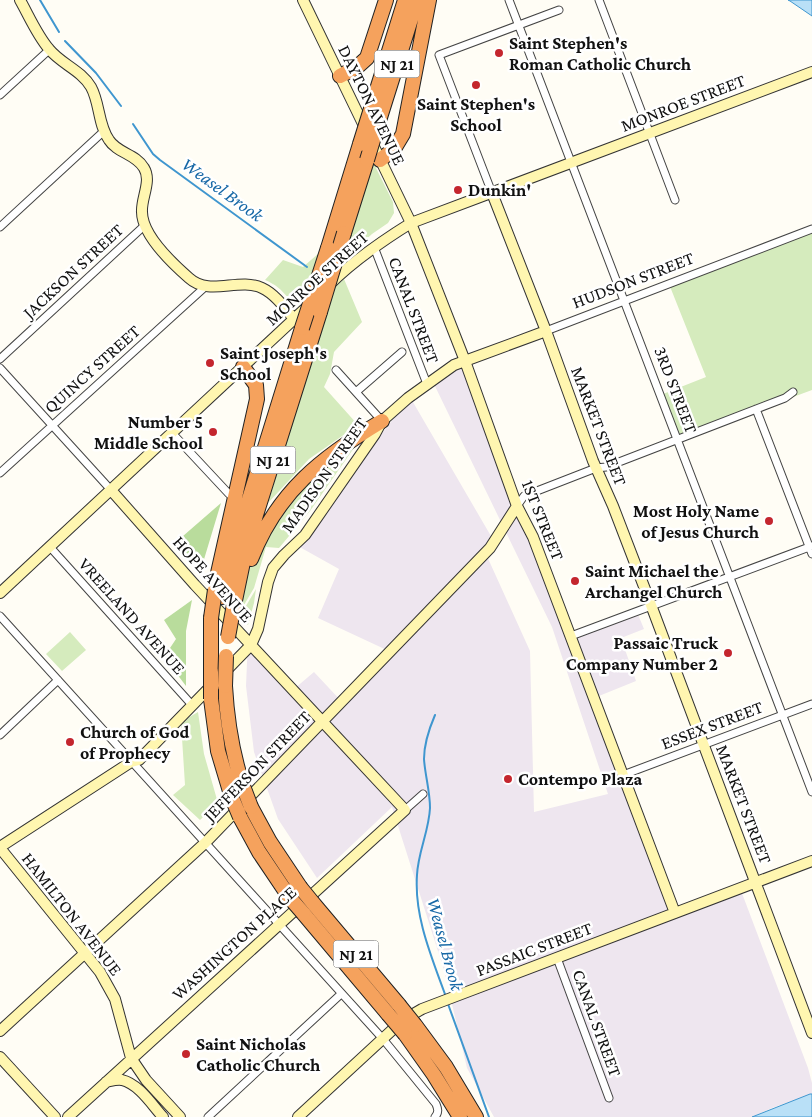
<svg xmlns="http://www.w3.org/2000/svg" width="812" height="1117" font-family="'Crimson Pro',serif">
<rect width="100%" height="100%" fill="#fffdf5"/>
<path fill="#eee6ef" d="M466 360 571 636 637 612 644 629 621 638 636 681 594 698 676 911 740 888 808 1068 812 1083V1094L772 1108 752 1117H494L467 1068 444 970 392 807 317 878 278 819 254 752 246 686 248 639 294 689 314 672 343 703 391 652 318 618 339 569 296 545 410 397 495 543 486 554 530 651 534 812 608 794 552 627 432 380Z"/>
<path fill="#d5ebbd" d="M372 160 393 202 394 213 388 223 372 234 342 261 288 298C282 290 275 284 265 280L283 260 303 267 351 225Z
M812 230V390L680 439 663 394 706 377 669 284Z
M344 279 362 322 334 352 330 374 324 387 358 425 309 459 268 503 333 289Z
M363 435 310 511 279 548 266 547 254 588 241 610 247 575 259 546 293 492Z
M256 589 254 603 248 625 240 616Z
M70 632 86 650 62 671 46 654Z
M198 712 204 754 218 803 200 820 173 795 185 785 181 722Z"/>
<path fill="#b9dc9c" d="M221 503 202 566 175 543Z
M192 600 186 631V686L164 657 176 639 164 620Z"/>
<path fill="#b9e0f7" stroke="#3f96cf" d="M788 0H812V16L790 1Z
M810 1094H812V1117H752Z"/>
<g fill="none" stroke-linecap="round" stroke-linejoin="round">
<path stroke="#3f96cf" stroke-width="2" d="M40 0 59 32
M65 41 96 73 121 106
M133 124 153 154 160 160 307 267
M435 715C429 729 424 743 424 759 425 775 430 791 430 808 429 831 418 852 417 875 414 917 432 958 446 997
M448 1004 489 1117"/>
<g stroke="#444" stroke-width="9">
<path id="street" d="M509 0 812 792
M599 0 675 200
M0 95 49 50
M492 193 439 55 559 10
M0 227 104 131
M374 247 427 384
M546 331 812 229
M0 359 144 226
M0 368 111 490
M336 370 382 421
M356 392 402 352
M756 409 812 554
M172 433 229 494
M0 473 205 287
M517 506 524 496 596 468 606 467 785 398 793 392
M50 547 192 705
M0 616 383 1039 436 1104C438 1109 439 1112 435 1117
M571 636 812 546
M0 735 58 680
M623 775 812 704
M405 810 423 794
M557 958 609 1098
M208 1117 341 994"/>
</g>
<g stroke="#333" stroke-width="12">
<path id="secondary" d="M20 0C29 16 37 35 49 49 61 64 81 70 91 87 100 103 98 125 109 140 117 153 136 154 144 168 152 181 141 198 142 212 142 235 173 264 189 278 210 297 238 277 262 288 275 294 285 308 294 319
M303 0 411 223 465 361 517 506 533 537 675 913
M492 193 546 331 593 461 613 506 648 597 812 1033
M329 285C354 260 382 241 411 223L812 72
M0 593 308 306
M0 847 131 762 139 760 251 645 258 629 268 582 273 568 284 555 305 535 375 434 382 421 408 398 454 365 546 331
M0 848 100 972 115 999 131 1058 146 1080 180 1117
M0 1031 205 843 490 548 517 506
M0 1057 55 1117
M106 1082C111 1081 117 1079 122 1080 139 1084 152 1105 163 1117
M68 1117 405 810 195 585 111 490
M298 1117 403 1020 422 1009 451 998 812 861"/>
</g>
<g stroke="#222" stroke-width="16">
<path id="highway" d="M340 76 357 67 367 58 386 0
M370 112 405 0
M377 127 417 0
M380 160 394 149 403 134 429 0
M344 233 367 160
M328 248 360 144
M251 559C277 492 322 457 382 421
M216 582 257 399 256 385 243 367
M222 597 245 512 302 328
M233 610 243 562 256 515 320 312
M211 672V618
M225 686C227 721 232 753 243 786
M211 699 218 751 232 798
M251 807 270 842 300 887
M240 817 259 852 290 898
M313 903 399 1005
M303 913 388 1014
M415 1025 446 1067 476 1117
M405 1034 434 1075 460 1117"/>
</g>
<use href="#street" stroke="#fff" stroke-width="7"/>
<use href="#secondary" stroke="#fff6b0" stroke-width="10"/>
<use href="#highway" stroke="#f5a25d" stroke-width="14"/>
<g stroke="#222" stroke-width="16" stroke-linecap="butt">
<path id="highway-bridge" d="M360 144 370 112
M367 160 377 127
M320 312 344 233
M302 328 328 248
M211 618 215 590
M228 637 233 610
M211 672V699
M225 686 226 656
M243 786 251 807
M232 798 240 817
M300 887 313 903
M290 898 303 913
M399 1005 415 1025
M388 1014 405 1034"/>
</g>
<use href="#highway-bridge" stroke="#f5a25d" stroke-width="14"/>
</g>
<g fill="#c4262e" stroke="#fff" stroke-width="2">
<circle cx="499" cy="53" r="5"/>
<circle cx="476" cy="85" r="5"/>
<circle cx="458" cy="190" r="5"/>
<circle cx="210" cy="363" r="5"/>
<circle cx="213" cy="432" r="5"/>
<circle cx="769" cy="521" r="5"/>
<circle cx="575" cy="581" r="5"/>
<circle cx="728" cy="653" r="5"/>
<circle cx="70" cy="742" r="5"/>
<circle cx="508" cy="779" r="5"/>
<circle cx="186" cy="1054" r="5"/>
</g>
<g text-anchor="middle" stroke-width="5" stroke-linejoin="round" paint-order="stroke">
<g fill="#fff" stroke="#585858" stroke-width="1">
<rect x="374.5" y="50.5" width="45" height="27" rx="4"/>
<rect x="250.5" y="446.5" width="45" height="27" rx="4"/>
<rect x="333.5" y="940.5" width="45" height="27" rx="4"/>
</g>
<g font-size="16" font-weight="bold" fill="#111">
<text x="397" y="70">NJ 21</text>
<text x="273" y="466">NJ 21</text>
<text x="356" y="960">NJ 21</text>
</g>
<g font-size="18" font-weight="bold" fill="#111" stroke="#fff" text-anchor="start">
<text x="509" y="49">Saint Stephen's<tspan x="509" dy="21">Roman Catholic Church</tspan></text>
<text x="476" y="110" text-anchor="middle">Saint Stephen's<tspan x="476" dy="21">School</tspan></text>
<text x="468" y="196">Dunkin'</text>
<text x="220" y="359">Saint Joseph's<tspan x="220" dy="21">School</tspan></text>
<text x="203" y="428" text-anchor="end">Number 5<tspan x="203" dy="21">Middle School</tspan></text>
<text x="759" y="517" text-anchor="end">Most Holy Name<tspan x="759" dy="21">of Jesus Church</tspan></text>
<text x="585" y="577">Saint Michael the<tspan x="585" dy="21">Archangel Church</tspan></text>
<text x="718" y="649" text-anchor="end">Passaic Truck<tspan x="718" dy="21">Company Number 2</tspan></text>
<text x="80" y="738">Church of God<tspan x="80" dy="21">of Prophecy</tspan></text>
<text x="518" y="785">Contempo Plaza</text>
<text x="196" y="1050">Saint Nicholas<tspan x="196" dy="21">Catholic Church</tspan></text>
</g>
<g font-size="18" fill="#111" stroke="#fff">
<text transform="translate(683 103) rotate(-21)" y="6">MONROE STREET</text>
<text transform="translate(372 105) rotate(64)" y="6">DAYTON AVENUE</text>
<text transform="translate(73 271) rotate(-43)" y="6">JACKSON STREET</text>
<text transform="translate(317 278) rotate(-42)" y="6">MONROE STREET</text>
<text transform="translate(633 280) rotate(-21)" y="6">HUDSON STREET</text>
<text transform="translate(414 310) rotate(69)" y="6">CANAL STREET</text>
<text transform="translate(92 369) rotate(-42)" y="6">QUINCY STREET</text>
<text transform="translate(676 390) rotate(69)" y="6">3RD STREET</text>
<text transform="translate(599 426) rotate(69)" y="6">MARKET STREET</text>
<text transform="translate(324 475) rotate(-55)" y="6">MADISON STREET</text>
<text transform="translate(543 520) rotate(68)" y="6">1ST STREET</text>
<text transform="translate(213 579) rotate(48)" y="6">HOPE AVENUE</text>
<text transform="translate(132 616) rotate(48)" y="6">VREELAND AVENUE</text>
<text transform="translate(712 725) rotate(-21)" y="6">ESSEX STREET</text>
<text transform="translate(257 766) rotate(-46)" y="6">JEFFERSON STREET</text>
<text transform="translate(744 804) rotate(69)" y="6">MARKET STREET</text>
<text transform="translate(72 914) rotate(52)" y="6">HAMILTON AVENUE</text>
<text transform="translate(234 943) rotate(-42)" y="6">WASHINGTON PLACE</text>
<text transform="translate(534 949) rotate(-21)" y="6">PASSAIC STREET</text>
<text transform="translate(597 1023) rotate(70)" y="6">CANAL STREET</text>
</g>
<g font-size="19" font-style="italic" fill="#1768a6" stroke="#fff">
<text transform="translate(223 189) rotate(36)" y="7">Weasel Brook</text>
<text transform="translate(446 944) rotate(75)" y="7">Weasel Brook</text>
</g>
</g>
</svg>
